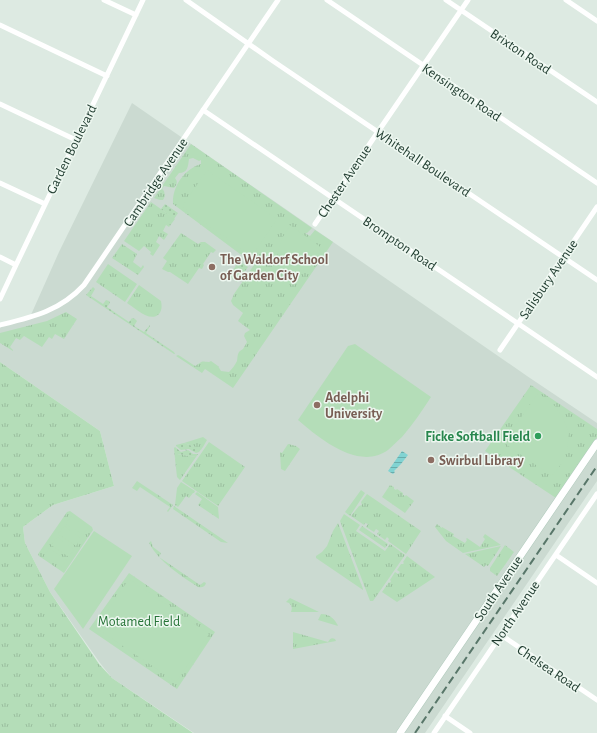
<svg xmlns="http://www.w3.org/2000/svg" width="597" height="733" font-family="'Alegreya Sans',sans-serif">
<defs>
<pattern id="grass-tufts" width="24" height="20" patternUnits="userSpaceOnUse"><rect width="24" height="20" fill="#b4ddb8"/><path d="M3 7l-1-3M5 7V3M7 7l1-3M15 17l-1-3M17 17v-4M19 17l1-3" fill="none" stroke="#9abe9e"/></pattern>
<pattern id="garden-dots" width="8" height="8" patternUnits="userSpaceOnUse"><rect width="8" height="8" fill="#b4ddb8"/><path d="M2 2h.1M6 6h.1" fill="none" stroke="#9abe9e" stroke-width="1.8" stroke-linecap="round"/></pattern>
<pattern id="water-rules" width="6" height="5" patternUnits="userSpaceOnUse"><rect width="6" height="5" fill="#81d3d2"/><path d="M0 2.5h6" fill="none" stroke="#69acab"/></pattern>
</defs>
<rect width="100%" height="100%" fill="#ddeae2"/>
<path fill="#cbdad1" d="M132 103 527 376 597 423V481L425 733H194L112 678 100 663 50 592 25 543 23 527 53 505 114 486 100 431 0 362V325L30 317 59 252Z"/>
<path fill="url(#grass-tufts)" d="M191 144 312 228 307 233H305L310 236 315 230 333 242 233 388 205 369 202 373 176 356 178 355 180 356 195 366C204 361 199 361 209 362L211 361 218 366 221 371 229 372C232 369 235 365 237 361 238 355 237 352 243 349L247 342 244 336 245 333 250 330 238 321 243 313 233 305 231 301 234 294 256 262C252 256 247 255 240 254L173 204C172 187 184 169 201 164V160L199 161 193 158 189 159C188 166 188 173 179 173L175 178C178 182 177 184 174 188L164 186 162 189 164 191 165 196 163 200H160L154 198Z
M151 202 175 219 169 227 166 225 163 231 168 234 164 240 159 236 156 242 160 245 153 256 150 254 151 252 144 246 139 251 124 241Z
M181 233 198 244 201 242H205L216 250 213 253 211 252 203 264 204 265 202 269 199 268 188 284 170 272H168L162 269 167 261 163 258Z
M122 244 137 254 133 262 141 268 143 265 144 267 138 275 112 258Z
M108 264 137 284 125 302 96 282Z
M139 285 161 301C162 306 162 310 159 314 150 323 135 308 127 303Z
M66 312 77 319 64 339 55 334 52 339 49 337 42 347 24 336 20 340 16 338 10 347 13 350V351L0 343V333L47 321Z
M0 362 100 431 114 486 53 505 23 527 25 543 50 592 99 664 112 678 193 733H0Z
M531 385 597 429V437L556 498 485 451Z
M203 437 207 440 203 447H195L184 443Z
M209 442 245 467 218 506 182 481Z
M288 444 296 446 300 449 285 471 281 469 280 453V452L282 453Z
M177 454 196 457 180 480 177 477 175 459Z
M137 481 173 505 168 512 167 511 170 507 140 487 137 491 132 488Z
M181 482 195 491 194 493H193L189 498 186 496 178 507 175 505 177 488Z
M390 485 394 487V489L396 490 397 489 403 493V495L405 496 406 495 414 501 405 513 382 497Z
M361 490 365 493 350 516 345 512Z
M197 492 218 507 219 519 198 505 202 499 195 494Z
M367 494 421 531 406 554 388 541 389 539 387 537 385 540 377 534 379 531 376 529 374 532 366 527 368 524 365 523 364 525 351 516 359 506 362 505 361 502Z
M174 506 228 543 221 542 173 509Z
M70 511 92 527 93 530 64 573 39 556 38 554 67 512Z
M344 514 360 525 356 531 385 551 390 544 405 555 373 601H370L340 521Z
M338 523 363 589V590L316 558V556L322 552 327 546 333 531Z
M437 524 442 528V527L454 534 453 536 465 543 467 540 466 539 467 538 480 547 485 539 483 537 485 534 501 545 463 553 446 541 435 527Z
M362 526 388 544 385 548 359 530Z
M151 541 153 547 161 553 159 557 200 585 204 582 206 583C205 587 202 588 198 587 180 575 160 563 149 543Z
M505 545 514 552 497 576 490 571V568Z
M501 546 488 566 486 565 484 567 465 554Z
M407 556 435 577 397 602 382 592 389 582 390 583 391 581 390 580 395 572 398 574 400 572 397 570 401 564H403L404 563 403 562Z
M129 573 215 632 177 689 89 629Z
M290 598 319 612H291C293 607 291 603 286 602Z
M321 614C330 614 335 619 338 626L318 620Z
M293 632 328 642C330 639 331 637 335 639L336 641 293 649Z"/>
<path fill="url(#garden-dots)" d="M165 204 178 213 174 219 161 209Z
M239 261 248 267 237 282 229 276Z
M93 287 95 289 91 296 103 304 106 300 109 301 110 303 107 307 129 322 132 318 135 319 137 321 134 326 144 332 150 325V326L146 333 174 352 175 354H174L86 295Z
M184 443 195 447H203L199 452 196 453 189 449 181 450 176 446V445Z
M175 447 181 452 188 450 193 454H198L196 457 178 454 175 459 174 448Z"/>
<path fill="#b4ddb8" d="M207 170 277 219 252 256 182 207Z
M290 225 319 246 321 248 295 282C271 264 275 248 290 225Z
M355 344 431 397C422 411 413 424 402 437 397 441 393 446 388 450 359 471 320 439 298 420L348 346Z
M538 393 554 405 563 418 569 433 567 449 562 463 552 476 507 445 506 439Z
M71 516 88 527 83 535 66 524Z
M64 526 81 538 76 546 58 534Z
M94 531 132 556 83 629 54 589Z
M57 537 74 549 69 557 51 545Z
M49 548 67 560 61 567 44 556Z
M129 579 209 634 176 682 96 628Z"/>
<path fill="url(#water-rules)" d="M402 451 408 455 401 464 394 471 395 472 393 474 388 471Z"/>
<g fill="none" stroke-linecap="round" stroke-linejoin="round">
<g stroke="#b0cabc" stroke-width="8">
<path id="secondary" d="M400 733 597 443"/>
</g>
<path stroke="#fff" stroke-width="5" d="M104 0 136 15
M186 0 273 61 597 280
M327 0 597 183
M446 0 597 102
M566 0 597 21
M0 25 107 76
M0 104 76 140
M203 110 597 377
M0 183 45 204
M315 224 468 0
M0 257 16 265
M0 299 16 265 143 0
M0 325C33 317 60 311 84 285L278 0
M500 350 597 207
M556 555 597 583
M501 635 597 700
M445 716 470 733
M434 733 597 494"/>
<use href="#secondary" stroke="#fff" stroke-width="7"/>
<path stroke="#587669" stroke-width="2" stroke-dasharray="8 4" stroke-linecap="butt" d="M415 733 597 466"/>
</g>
<g fill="#8d6e63" stroke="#edf7f0" stroke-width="1.5">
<circle cx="212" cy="267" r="4"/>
<circle cx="317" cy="405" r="4"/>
<circle cx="431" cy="460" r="4"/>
</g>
<circle fill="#2e9e5b" stroke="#edf7f0" stroke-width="1.5" cx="538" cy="436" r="4"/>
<g text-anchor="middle" stroke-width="3" stroke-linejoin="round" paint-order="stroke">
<g font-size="14" fill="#1e3a2e" stroke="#edf7f0">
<text transform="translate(521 51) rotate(34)" y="5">Brixton Road</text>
<text transform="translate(462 92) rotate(34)" y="5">Kensington Road</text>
<text transform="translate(71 149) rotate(-64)" y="5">Garden Boulevard</text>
<text transform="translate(423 162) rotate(34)" y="5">Whitehall Boulevard</text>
<text transform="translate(344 181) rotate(-56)" y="5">Chester Avenue</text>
<text transform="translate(155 182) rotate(-56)" y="5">Cambridge Avenue</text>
<text transform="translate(400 243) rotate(34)" y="5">Brompton Road</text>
<text transform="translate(548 279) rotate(-56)" y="5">Salisbury Avenue</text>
<text transform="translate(498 588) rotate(-56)" y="5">South Avenue</text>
<text transform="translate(515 613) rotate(-56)" y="5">North Avenue</text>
<text transform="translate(549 668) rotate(34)" y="5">Chelsea Road</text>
</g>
<g font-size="14" font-weight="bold" fill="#785e54" stroke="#edf7f0" text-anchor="start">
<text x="220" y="264">The Waldorf School<tspan x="220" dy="16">of Garden City</tspan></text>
<text x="325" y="402">Adelphi<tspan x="325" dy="16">University</tspan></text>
<text x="439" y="465">Swirbul Library</text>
</g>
<g font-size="14" font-weight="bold" fill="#27864d" stroke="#edf7f0" text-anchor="end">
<text x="530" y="441">Ficke Softball Field</text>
</g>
<g font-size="14" fill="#267337" stroke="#edf7f0">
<text x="139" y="626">Motamed Field</text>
</g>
</g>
</svg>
